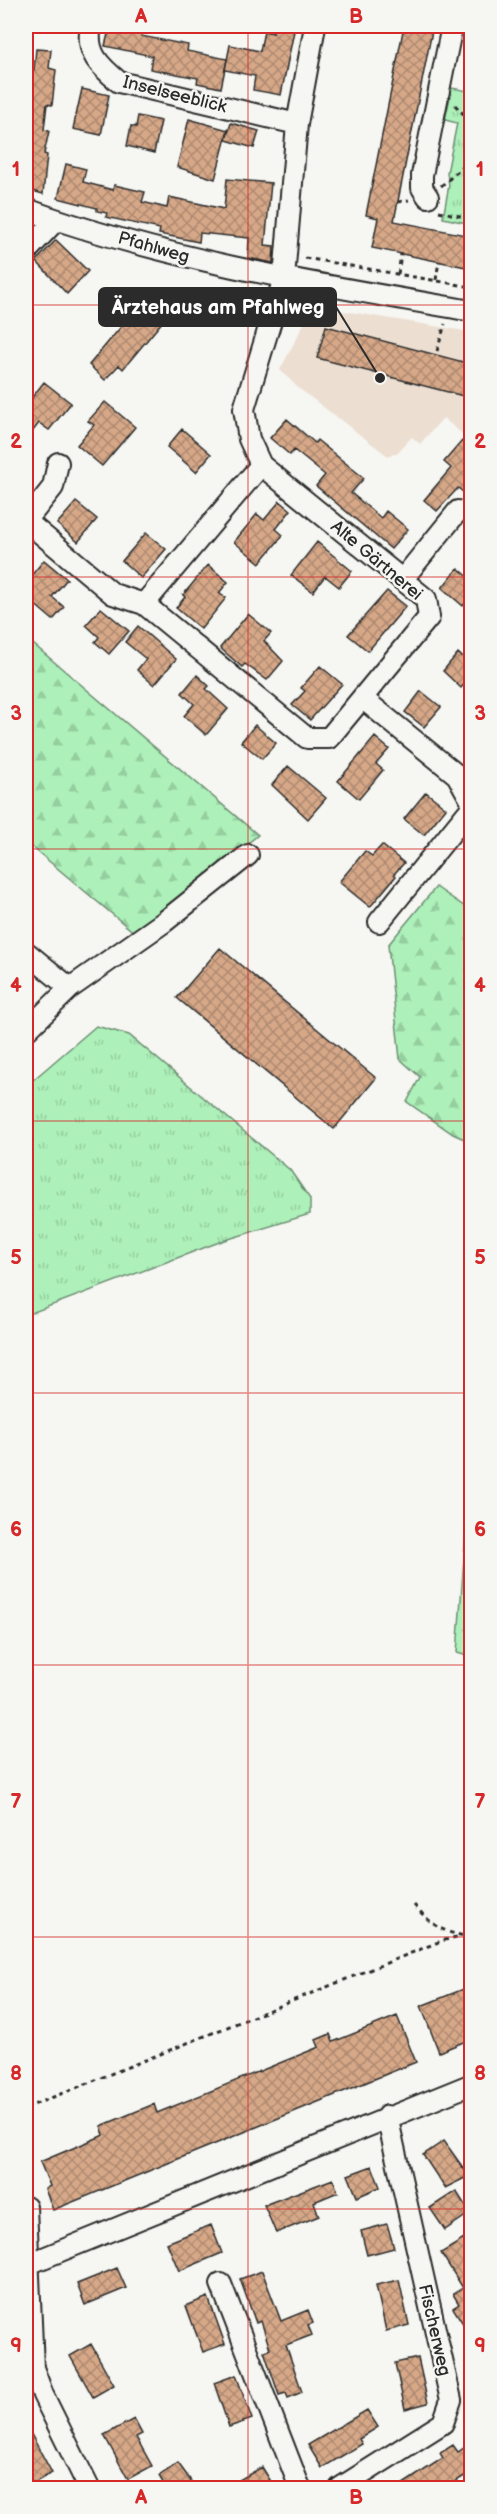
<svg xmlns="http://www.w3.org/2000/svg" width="497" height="2514" font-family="'Balsamiq Sans',sans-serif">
<defs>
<pattern id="grass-tufts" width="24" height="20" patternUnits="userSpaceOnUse" patternTransform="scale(1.5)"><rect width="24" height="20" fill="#adf0b9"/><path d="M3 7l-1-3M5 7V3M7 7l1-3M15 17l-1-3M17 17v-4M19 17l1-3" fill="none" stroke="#95ce9f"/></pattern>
<pattern id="forest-firs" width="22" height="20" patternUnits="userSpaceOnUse" patternTransform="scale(1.5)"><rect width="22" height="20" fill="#adf0b9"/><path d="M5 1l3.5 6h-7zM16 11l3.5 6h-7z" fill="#95ce9f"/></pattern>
<pattern id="building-cross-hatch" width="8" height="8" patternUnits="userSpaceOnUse" patternTransform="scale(1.5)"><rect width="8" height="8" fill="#d6a888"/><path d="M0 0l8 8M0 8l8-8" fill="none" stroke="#ae896f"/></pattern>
</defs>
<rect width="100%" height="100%" fill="#f6f6f2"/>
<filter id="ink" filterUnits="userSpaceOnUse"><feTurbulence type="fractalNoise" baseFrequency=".0167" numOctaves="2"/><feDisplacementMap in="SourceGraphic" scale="12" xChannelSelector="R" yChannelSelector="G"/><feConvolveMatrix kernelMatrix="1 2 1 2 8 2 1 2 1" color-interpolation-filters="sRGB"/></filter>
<g filter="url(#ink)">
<path fill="#ecdfd2" d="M313 306 471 332V441L443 418 420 444 412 437 397 453 388 456 297 387 280 370Z"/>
<path fill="url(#grass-tufts)" stroke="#6c8e72" stroke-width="1.5" d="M471 76V224L443 218 449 185 447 173 457 123 445 120 452 88 468 91Z
M96 1026 129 1035 290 1170 310 1199V1214L222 1241 26 1315V1086Z"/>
<path fill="url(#forest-firs)" stroke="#6c8e72" stroke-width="1.5" d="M26 638 258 835 136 934 26 842Z
M436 887 471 911V1142L453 1134 407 1102 420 1077 400 1059 388 945Z
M471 1463 472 1657H471L457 1653Z"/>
<path fill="url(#building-cross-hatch)" stroke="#2b2b2b" stroke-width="1.5" d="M110 26H143L141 36 188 45 187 51 227 59 221 88 197 83 198 78 150 69 152 56 105 46Z
M274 26H295L281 95 253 90 255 76 225 70 230 45 260 51 264 31 273 33Z
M404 26H433L394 221 471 236V268L372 248 378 218 366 215Z
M36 49 51 50 49 68 56 70 52 105 47 104 44 130 49 131 44 154 47 155 43 194 26 189V69L34 70Z
M82 89 109 95 101 135 73 129Z
M138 116 161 121 154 153 127 146 131 126 136 127Z
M189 119 228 130 215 179 177 167Z
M231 123 259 131 254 148 226 140Z
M66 164 86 169 83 182 113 190 114 185 145 192 142 202 167 208 169 197 224 209 227 179 271 183 265 245 274 246 273 263 248 258 249 238 200 233 199 242 159 234 160 229 106 217 107 213 97 211V208L58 198Z
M56 240 88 271 67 294 36 261Z
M151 291 173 309 123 369 119 365 105 380 89 365Z
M326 326 471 364V398L317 358Z
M44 382 71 403 49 430 39 423 26 440V405Z
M105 402 135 427 102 466 77 445 94 425 88 421Z
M287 419 315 443 317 440 364 478 351 493 381 518 386 511 408 529 391 549 316 486 325 475 294 450 290 455 270 438Z
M182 429 211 454 196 472 167 447Z
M462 441 471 449V483L463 492 458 488 437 511 424 500 451 468 444 462Z
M280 501 291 510 276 529 283 535 260 563 234 542 257 514 264 520Z
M76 502 97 519 78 542 57 524Z
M146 533 166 549 141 578 122 561Z
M317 542 352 571 339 587 325 576 313 592 291 575Z
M44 560 67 579 52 597 64 607 53 620 26 597V582Z
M208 565 228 582 219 593 226 598 201 629 176 608 185 597 183 595Z
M458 568 471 579V596L463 606 442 588Z
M387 591 406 606 368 651 348 635Z
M101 608 129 631 109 654 95 642 99 637 86 625Z
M248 614 271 633 264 641 283 661 267 680 245 664 242 667 220 648Z
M138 626 176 659 154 685 137 670 146 659 125 642Z
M458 653 471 665V676L461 688 443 671Z
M320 666 342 684 310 720 292 705 305 691 301 688Z
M197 675 209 686 206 689 228 709 206 735 184 716 194 704 182 693Z
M421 691 441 707 424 727 405 712Z
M255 725 276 743 262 759 241 742Z
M375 737 389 749 376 764 383 770 359 799 338 781Z
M288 766 326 798 308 819 272 785Z
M426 792 446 808 424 835 404 819Z
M382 845 404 863 394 874 396 876 370 907 339 882 365 851 372 856Z
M220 948 376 1078 334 1129 177 998Z
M471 1986V2039L439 2052 421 2006Z
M397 2016 416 2062 53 2210 45 2189 50 2186 40 2162 104 2135 101 2126 154 2104 157 2113 319 2047 316 2040 330 2034 333 2042Z
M444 2141 469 2176 445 2188 423 2155Z
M372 2166 380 2187 357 2197 348 2175Z
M333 2179 338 2192 314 2202 319 2216 276 2233 264 2205Z
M456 2191 470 2213 445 2230 430 2208Z
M387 2224 394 2248 367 2255 361 2231Z
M211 2225 222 2253 179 2271 167 2243Z
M464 2239 471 2252V2336L453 2308 459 2304 453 2294 463 2288 441 2253Z
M117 2268 126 2288 85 2305 77 2284Z
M262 2271 281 2321 308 2310 313 2323 308 2325 312 2335 286 2345 302 2392 288 2398 286 2393 279 2395 264 2351 270 2349 261 2321 256 2323 240 2279Z
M399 2280 409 2325 386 2331 376 2285Z
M208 2297 225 2344 203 2352 186 2306Z
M91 2344 114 2385 93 2397 70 2356Z
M418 2358 428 2403 405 2409 395 2363Z
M236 2375 252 2419 229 2427 214 2383Z
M367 2410 378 2427 359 2439 362 2444 322 2468 308 2445Z
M134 2419 142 2434 136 2437 152 2466 128 2479 104 2435Z
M26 2425 52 2473 32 2484 26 2474Z
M471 2443V2472L445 2488H397L443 2458 440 2453 453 2445 458 2452Z
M178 2463 186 2474 196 2488H166L159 2476Z
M262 2467 275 2488H225Z"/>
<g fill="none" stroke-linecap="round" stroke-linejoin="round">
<g stroke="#2b2b2b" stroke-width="24">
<path id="minor" d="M91 26C85 53 100 66 119 82L297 124
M428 197 422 188V175L452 26
M26 209C170 261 321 285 472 311
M26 252 56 220
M58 463 53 487 26 521 113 594 144 604
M261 465 144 604 307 738H329L429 617 426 599 261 465 249 439 244 409 284 278 297 124 315 26
M402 580 458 511
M362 698 457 775 472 802
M379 922 472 807
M26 952 70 988
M26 1031 70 988 164 922 248 855
M26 2207 33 2368 43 2395 89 2488
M26 2265 472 2084
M221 2284 300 2488
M340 2488 443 2423 451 2400 387 2116"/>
</g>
<path stroke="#2b2b2b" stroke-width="3" stroke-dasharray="4.5 4.5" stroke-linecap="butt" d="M455 105 472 123
M441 186 472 159
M398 202 409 200
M439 211 472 219
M305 258 472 287
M398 274 401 254
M436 280 439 261
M468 286 471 268
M437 351 445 324
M414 1905C433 1926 442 1933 472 1937
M26 2108 441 1941 460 1936"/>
<use href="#minor" stroke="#f6f6f2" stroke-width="20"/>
</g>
</g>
<path fill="none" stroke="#d62828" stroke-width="1.5" stroke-opacity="0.55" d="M248 26V2488M26 305H472M26 577H472M26 849H472M26 1121H472M26 1393H472M26 1665H472M26 1937H472M26 2209H472"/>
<g text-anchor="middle" stroke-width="5" stroke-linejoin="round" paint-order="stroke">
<g font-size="18" fill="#2b2b2b" stroke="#f6f6f2">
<text transform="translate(175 94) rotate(14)" y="6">Inselseeblick</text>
<text transform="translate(154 247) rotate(16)" y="6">Pfahlweg</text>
<text transform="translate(377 560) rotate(40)" y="6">Alte Gärtnerei</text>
<text transform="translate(435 2330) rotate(77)" y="6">Fischerweg</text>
</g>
</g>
<path fill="none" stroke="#2b2b2b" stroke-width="2" d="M380 378L336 307"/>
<circle fill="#2b2b2b" stroke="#f6f6f2" stroke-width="2" cx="380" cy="378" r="6"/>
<rect fill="#2b2b2b" stroke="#2b2b2b" stroke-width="2" x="99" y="288" width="237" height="38" rx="6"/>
<g font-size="20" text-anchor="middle" font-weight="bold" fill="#fff">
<text x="218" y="314">Ärztehaus am Pfahlweg</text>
</g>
<rect width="497" height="2514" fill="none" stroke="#f6f6f2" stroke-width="66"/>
<rect x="33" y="33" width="431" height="2448" fill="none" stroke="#d62828" stroke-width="2"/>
<g font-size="20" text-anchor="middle" font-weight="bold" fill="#d62828">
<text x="141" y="23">A</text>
<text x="356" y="23">B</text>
<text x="16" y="176">1</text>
<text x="480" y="176">1</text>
<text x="16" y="448">2</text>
<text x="480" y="448">2</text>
<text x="16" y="720">3</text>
<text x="480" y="720">3</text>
<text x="16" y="992">4</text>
<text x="480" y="992">4</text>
<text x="16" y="1264">5</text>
<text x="480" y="1264">5</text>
<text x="16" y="1536">6</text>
<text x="480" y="1536">6</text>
<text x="16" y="1808">7</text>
<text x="480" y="1808">7</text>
<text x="16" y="2080">8</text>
<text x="480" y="2080">8</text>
<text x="16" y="2352">9</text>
<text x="480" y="2352">9</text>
<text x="141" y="2504">A</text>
<text x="356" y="2504">B</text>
</g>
</svg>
